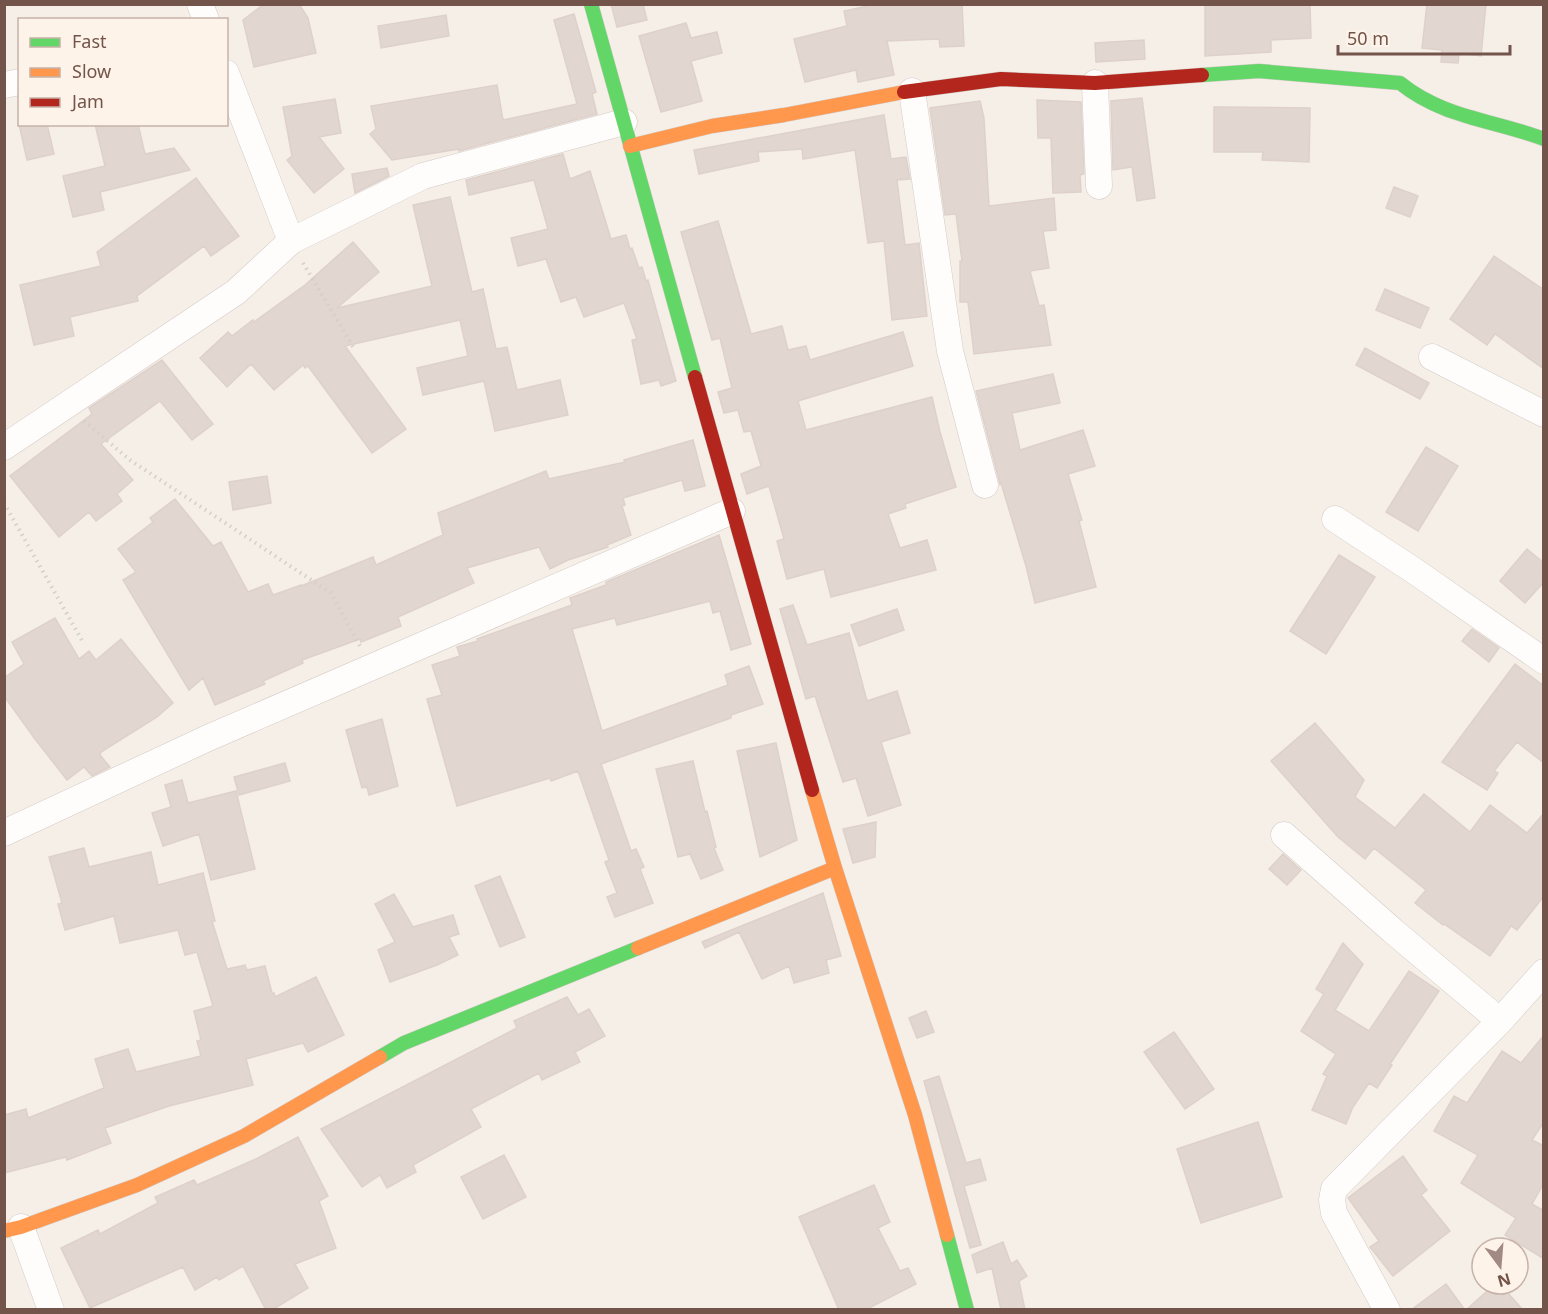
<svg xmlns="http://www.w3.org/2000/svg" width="1548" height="1314" font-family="'Noto Sans',sans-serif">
<rect width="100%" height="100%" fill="#f5efe8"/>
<path fill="#e2d6d0" stroke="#ded1cb" stroke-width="1.5" d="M264 4H299L308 18 316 53 254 67 243 20Z
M611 4H643L647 20 617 27Z
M877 4H962L964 46 940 47 939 39 887 41 894 75 858 82 856 70 805 82 794 39 847 26 844 11Z
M1205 4H1310L1311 38 1271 40V52L1205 56Z
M1427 4H1486L1481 56 1459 53 1458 63 1441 62 1442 50 1422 48Z
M574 14 596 92 592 94 597 114 459 151V149L392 160 370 134 376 129 371 106 497 85 503 120 577 104 554 20Z
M446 15 449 36 381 48 378 26Z
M686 23 691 38 717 32 722 53 691 61 702 101 661 112 639 36Z
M1144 40 1145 59 1096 62 1095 43Z
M1142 98 1155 198 1137 201 1132 167 1113 170 1111 101Z
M335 99 341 133 319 137 344 169 314 193 287 160 292 156 283 107Z
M1037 100 1081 102 1084 174 1080 175 1081 192 1053 193 1051 138H1038Z
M980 101 984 118 989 206 1054 198 1056 230 1043 231 1049 268 1030 271 1039 306 1044 305 1051 345 974 354 968 302H960V261H962L956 214 945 215 930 108Z
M1214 107 1310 108 1309 162 1262 160 1263 152H1214Z
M884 115 891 159 906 157 910 179 897 180 905 245 919 243 927 316 892 320 884 241 868 243 855 150 803 159 802 149 758 152 759 161 699 174 694 150Z
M19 124H47L54 154 27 160Z
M95 124H138L145 154 174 148 190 170 100 192 104 210 73 217 63 176 105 166Z
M563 154 570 179 590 171 611 239 626 235 630 249 632 248 639 268 642 267 646 281 648 280 676 381 661 386 659 380 641 384 632 340 637 339 624 303 584 317 576 297 561 302 546 259 518 266 511 238 548 229 534 180 469 195 466 180Z
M387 168 389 176 355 193 352 174Z
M196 178 239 236 211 256 204 246 137 296 138 301 70 317 74 336 34 345 20 285 101 266 97 252Z
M1394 187 1418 196 1410 217 1386 208Z
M450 197 472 292 483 289 496 349 507 347 517 390 560 380 568 415 495 431 484 381 423 395 417 368 468 356 460 320 345 346 406 429 372 453 308 366 305 368 303 365 274 390 251 364 227 387 200 358 228 332 232 336 253 320 254 322 305 285 353 242 379 272 337 308 432 286 413 205Z
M718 221 751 334 782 326 788 350 806 346 810 360 903 332 913 366 798 401 806 430 932 397 940 432 956 487 905 504 906 508 888 514 900 548 927 540 936 570 831 597 824 569 787 579 777 541 784 539 769 486 747 494 741 474 761 466 751 431 744 432 738 410 724 413 718 392 732 388 720 338 712 340 681 232Z
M1494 256 1544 290V369L1495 334 1487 345 1450 319Z
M1385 289 1429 308 1420 328 1376 310Z
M1365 348 1429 383 1420 399 1356 365Z
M162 360 213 424 192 440 160 401 101 444 133 480 117 494 122 501 96 521 89 512 59 537 10 476 92 414 89 408Z
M1053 374 1060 403 1012 413 1020 450 1083 430 1095 466 1068 474 1082 520 1079 521 1096 587 1035 603 1026 566 1001 483 1000 484 976 391Z
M693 440 705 486 685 491 682 480 623 498 625 505 622 506 631 535 607 545 608 547 568 560 550 569 539 547 467 568 474 583 398 617 401 626 361 642 360 639 302 660 303 663 263 681 265 684 215 705 203 678 189 690 123 580 136 572 118 549 153 522 150 518 175 499 213 546 221 542 248 592 268 584 273 595 301 585V586L373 557 376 565 443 535 438 513 546 471 549 479 625 462 624 460Z
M1426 447 1458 466 1418 531 1386 512Z
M267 476 271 503 233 510 229 482Z
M719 535 751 644 731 650 720 611 713 613 710 601 617 625 615 618 572 629 602 731 728 685 725 675 749 666 763 704 731 715V718L601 764 631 851 636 849 644 867 640 869 653 903 615 917 607 897 617 893 605 862 609 860 578 771 551 781 550 778 457 806 427 699 442 695 432 665 460 656 457 647 478 641 477 639 572 605 570 598 606 585V582Z
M1527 549 1544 563V582L1525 603 1500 581Z
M1339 555 1375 577 1326 654 1290 631Z
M793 605 807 645 849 633 867 701 897 691 910 733 881 742 901 805 868 816 856 778 843 782 815 696 806 699 780 609Z
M897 609 904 630 859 646 851 625Z
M55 618 79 659 89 651 96 660 121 639 173 703 157 717 101 752 100 755 110 767 92 776 84 767 67 780 35 739 4 696V678L24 664 12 642Z
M1472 629 1499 648 1489 662 1462 641Z
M1515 664 1544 686V763L1517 742 1494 771 1498 773 1487 790 1442 762Z
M382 719 398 786 369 795 367 787 362 788 346 730Z
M1315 723 1364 780 1355 797 1395 828 1424 794 1470 832 1490 805 1527 833 1544 813V896L1517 930 1511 926 1490 956 1444 924 1443 925 1415 903 1426 890 1374 848 1365 859 1338 837 1271 761Z
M776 743 797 840 760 857 737 751Z
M693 761 705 812 707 811 716 847 714 848 723 870 701 879 690 854 678 857 656 769Z
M285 763 290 781 239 795 234 777Z
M182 780 188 803 236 791 255 869 211 880 199 834 163 846 152 813 171 807 165 785Z
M876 822 875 857 853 863 843 829Z
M84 848 89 867 151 852 158 885 203 873 215 921H212L227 969 245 965 247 970 265 966 272 993H274L275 997 316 977 344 1035 308 1052 303 1043 246 1059 253 1085 169 1106 105 1128 111 1143 67 1160 66 1157 4 1173V1115L26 1109 28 1118 104 1088 95 1059 128 1049 136 1072 201 1056 197 1041 201 1040 194 1011 213 1006 197 952 185 955 178 930 120 943 114 916 65 930 58 904 62 903 49 857Z
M1283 854 1301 870 1287 885 1269 869Z
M500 876 525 937 500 947 475 886Z
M823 893 841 956 826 960 829 973 794 983 789 966 762 979 739 932 705 948 702 942Z
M394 894 413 927 453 915 459 934 449 937 458 955 437 965 390 982 378 950 395 942 375 904Z
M1343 943 1363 964 1335 1010 1369 1031 1409 971 1439 991 1390 1064 1392 1065 1377 1088 1369 1083 1353 1107 1346 1124 1312 1110 1327 1076 1323 1074 1336 1054 1301 1031 1324 994 1316 989Z
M567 997 578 1015 589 1009 605 1036 575 1052 580 1062 542 1080 539 1073 471 1109 481 1127 413 1165 416 1172 387 1188 380 1175 362 1187 321 1129 517 1028 514 1021Z
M926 1011 934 1032 917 1038 909 1018Z
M1174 1032 1214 1089 1185 1109 1144 1052Z
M1544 1035V1122L1532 1140 1544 1146V1183L1532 1204 1544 1211V1259L1505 1235 1516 1218 1461 1183 1478 1155 1434 1131 1454 1096 1467 1103 1502 1051 1521 1063Z
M939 1076 966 1163 980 1159 986 1180 964 1186 981 1245 970 1248 924 1081Z
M1258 1122 1282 1197 1201 1223 1177 1149Z
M298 1137 328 1196 319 1201 336 1248 295 1264 308 1288 272 1310H266L243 1266 219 1280 217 1277 195 1290 183 1267 90 1308 61 1248 98 1230 100 1234 158 1203 155 1197 194 1180 197 1185 256 1159Z
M504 1155 526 1197 483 1219 461 1177Z
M1403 1156 1427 1190 1421 1195 1450 1231 1393 1276 1370 1247 1379 1241 1348 1198Z
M874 1185 890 1222 878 1228 900 1271 908 1268 916 1284 865 1310H839L799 1217Z
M1003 1242 1011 1264 1017 1260 1027 1276 1019 1281 1025 1310H1001L992 1268 977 1273 972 1255Z
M1446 1284 1465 1310H1411Z
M1495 1284H1500L1523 1310H1466Z"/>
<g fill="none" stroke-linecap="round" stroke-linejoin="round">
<g stroke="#d4cac5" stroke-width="27">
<path id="street" d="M200 4 206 20
M226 73 291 241
M1095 83 1099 186
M4 85 20 82
M912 91 950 351 985 485
M1432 357 1544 414
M4 447 236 292 291 241 423 176 624 122
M1335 519 1413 570 1544 661
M4 833 208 738 732 511
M1284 835 1393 931 1500 1021
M21 1227 51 1310
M1387 1310 1334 1213 1332 1200 1334 1189 1500 1021 1544 972"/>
</g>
<g stroke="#d4cac5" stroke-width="15">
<path id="fast" d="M591 4 695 377
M1202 75 1259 71 1400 83C1443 118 1494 120 1544 139
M380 1057 404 1043 638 948
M947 1235 967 1310"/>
</g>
<g stroke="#d4cac5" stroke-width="15">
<path id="slow" d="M630 146 712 126 784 115 904 92
M812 790 835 868 915 1115 947 1235
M638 948 835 868
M4 1231 21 1227 137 1185 244 1136 380 1057"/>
</g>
<g stroke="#d4cac5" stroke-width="15">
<path id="jam" d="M904 92 1001 79 1095 83 1202 75
M695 377 812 790"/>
</g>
<path stroke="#d7cec9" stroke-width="4" stroke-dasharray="1.5 4.5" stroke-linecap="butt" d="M303 263 355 350
M84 421 130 460 331 593 360 646
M4 503 84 644"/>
<use href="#street" stroke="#fefdfc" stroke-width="26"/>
<use href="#fast" stroke="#63d668" stroke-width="14"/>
<use href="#slow" stroke="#ff974d" stroke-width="14"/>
<use href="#jam" stroke="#b3261e" stroke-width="14"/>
</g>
<rect width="1548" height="1314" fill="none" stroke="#72544a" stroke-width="12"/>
<rect x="18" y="18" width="210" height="108" fill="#fef3e8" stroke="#c6b3a9" stroke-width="1.5"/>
<rect x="30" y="38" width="30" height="9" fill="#63d668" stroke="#c6b3a9" stroke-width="1.5"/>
<text x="72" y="48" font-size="18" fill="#72544a">Fast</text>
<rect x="30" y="68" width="30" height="9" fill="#ff974d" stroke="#c6b3a9" stroke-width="1.5"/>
<text x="72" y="78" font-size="18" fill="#72544a">Slow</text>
<rect x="30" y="98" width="30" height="9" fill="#b3261e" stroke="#c6b3a9" stroke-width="1.5"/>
<text x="72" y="108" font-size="18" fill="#72544a">Jam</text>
<g transform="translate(1500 1266) rotate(164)"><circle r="28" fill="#fef3e8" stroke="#c6b3a9" stroke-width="1.5"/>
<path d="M0-4.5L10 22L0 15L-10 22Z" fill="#a08a81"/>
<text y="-9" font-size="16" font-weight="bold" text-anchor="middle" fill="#72544a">N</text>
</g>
<path d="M1338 45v9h172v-9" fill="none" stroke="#72544a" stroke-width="3"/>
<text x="1347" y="45" font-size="18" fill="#72544a" stroke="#fef3e8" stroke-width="4.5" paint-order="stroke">50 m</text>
</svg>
